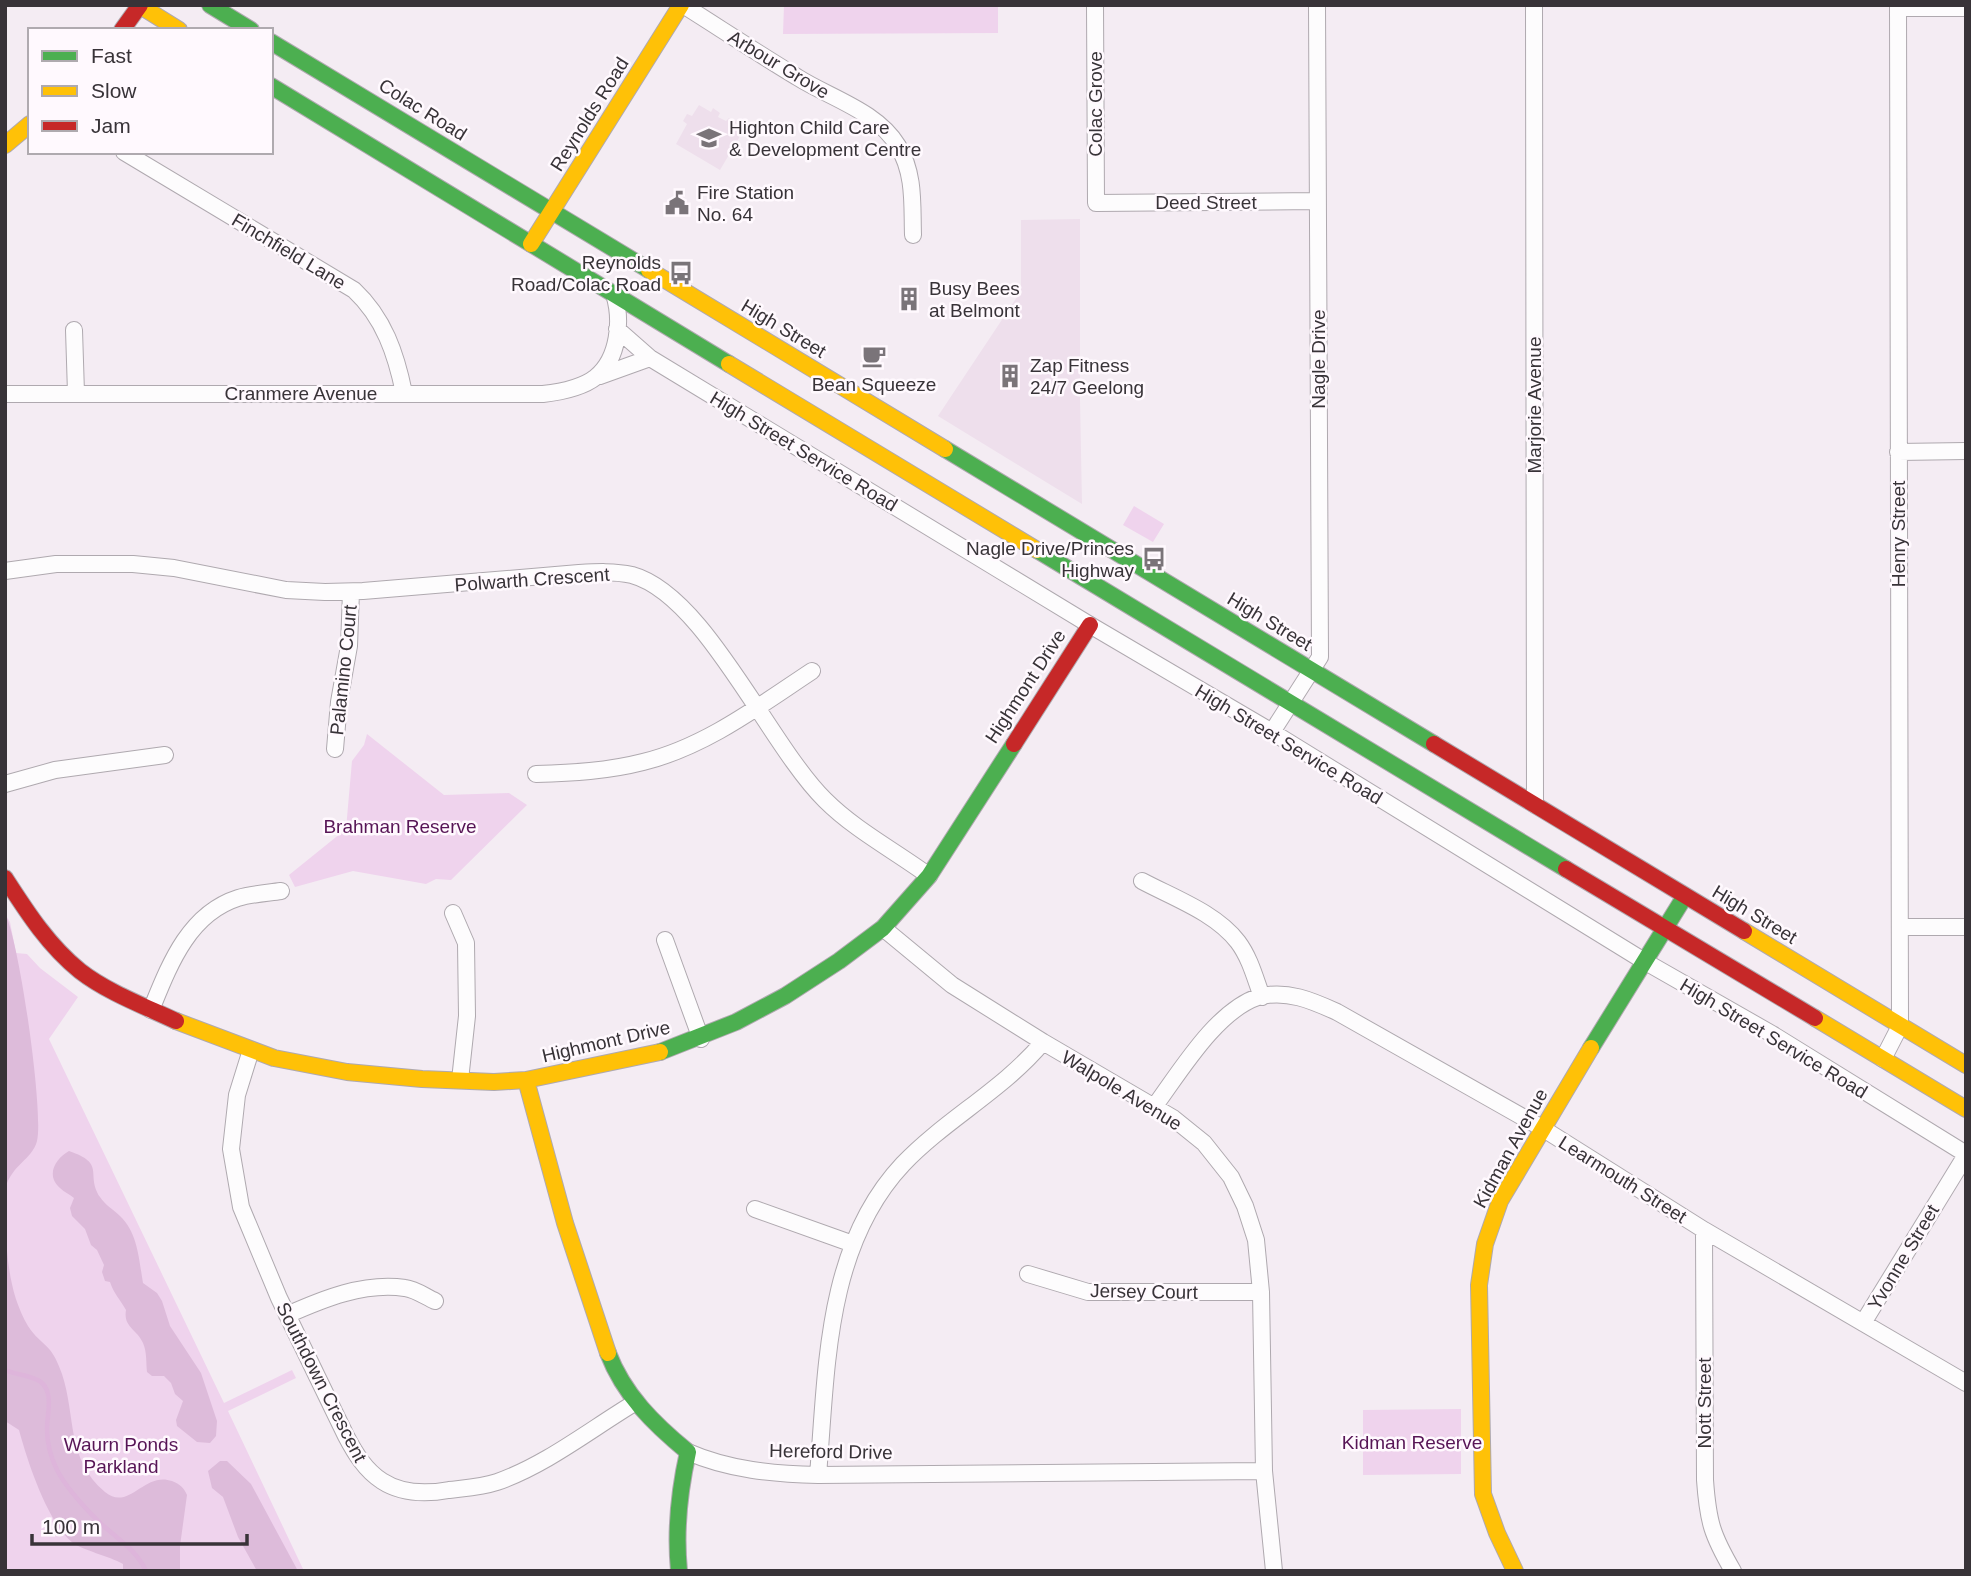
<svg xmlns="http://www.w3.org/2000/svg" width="1971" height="1576" font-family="Arial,sans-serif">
<rect width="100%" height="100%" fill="#f4ecf3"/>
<path fill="#eedfec" d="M699 105 711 112 713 108 720 113 718 117 726 121 729 118 736 122 734 126 743 131 720 170 676 144 687 124 683 121 687 114 692 116Z
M1080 219V400L1082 504 938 416 1021 291V220Z"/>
<path fill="#efd3ed" d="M784 5H998V33L783 34Z
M1134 506 1164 524 1153 542 1123 525Z
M367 734 444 795 509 793 527 805 451 880 436 879 426 884 353 871 295 887 289 875 346 829 352 761 364 745Z
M5 914 10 922 16 953 27 954 40 968 78 997 49 1039 224 1403 292 1370 296 1378 228 1411 304 1571H5Z
M1461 1409V1474L1363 1475V1410Z"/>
<path fill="#ddbbda" d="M5 914C19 938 44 1113 37 1141 32 1160 12 1164 5 1189Z
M69 1151C107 1164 85 1174 100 1197 105 1205 113 1209 120 1216 138 1233 139 1260 143 1283L157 1293 162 1301 170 1326 201 1373 217 1421 216 1436 210 1443 197 1442 177 1426 176 1420 183 1401 175 1394 171 1383 164 1376H152L147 1372C146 1363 147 1352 143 1343 137 1329 123 1327 126 1310 120 1299 114 1294 110 1282L105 1281 102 1272 104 1265 97 1250 91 1245 85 1229 72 1216 70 1208 74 1198C69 1194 64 1192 60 1188 45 1175 56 1158 69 1151Z
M5 1228C8 1264 10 1295 28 1326 34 1336 43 1342 50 1350 55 1356 59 1366 62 1374 76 1416 66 1459 105 1492 129 1512 144 1471 172 1481 180 1484 184 1488 187 1495L180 1546V1571H123V1564C109 1556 82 1550 73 1543 48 1524 27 1460 19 1430L5 1421Z
M220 1461H227L251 1484 298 1571H257L238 1537 223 1497 212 1488 208 1471Z"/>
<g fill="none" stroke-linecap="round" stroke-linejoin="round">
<path stroke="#deb5db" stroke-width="4.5" d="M5 1370C16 1375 31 1375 41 1382 54 1393 47 1414 47 1429 47 1442 51 1458 57 1470 67 1489 83 1506 98 1521 115 1537 136 1549 146 1571"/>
<g stroke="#afa9af" stroke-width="18">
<path id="street" d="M683 5C721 29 759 54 797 77 830 98 877 111 898 146 915 174 912 205 913 235
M1095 5 1096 203 1316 201
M1534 5 1535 805
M1898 8H1966
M124 152 354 290C384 318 396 354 404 393
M617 329 650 358 1090 625 1272 732 1644 961 1772 1034 1966 1154
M74 330 76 393
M600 376 650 358
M5 394H543C561 392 582 388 596 377 619 358 622 320 614 294
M1898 452 1966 451
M5 571 56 564H133L174 568 286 590 325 592 363 591 579 573C596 572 615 571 632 575 705 595 769 745 825 800 855 830 895 851 929 876
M1272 732 1320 657 1317 5
M335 749 339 702 349 646 351 592
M536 774C572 773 608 771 643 762 705 747 759 706 812 671
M5 784 55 770 165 755
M1142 881C1174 898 1216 913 1238 942 1250 958 1255 978 1262 997
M453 913 466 943 467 1016 460 1080
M1900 927H1966
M883 928 952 985 1043 1042 1173 1118 1204 1143 1231 1177 1245 1206 1256 1240 1261 1292 1264 1471 1274 1571
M665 940 701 1039
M151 1010C169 966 188 914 238 898 251 894 267 893 281 891
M251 1050 237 1095 231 1149 241 1207 279 1298 346 1436C355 1453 365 1470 382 1481 402 1494 427 1494 449 1490 465 1488 482 1487 497 1482 546 1465 591 1429 636 1402
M1883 1059 1900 1026 1898 5
M1154 1107C1180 1072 1216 1011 1258 997 1286 989 1313 1001 1337 1012L1542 1128 1704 1230 1966 1383
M755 1209 853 1244
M1704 1230 1705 1480C1708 1522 1712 1535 1733 1571
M1028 1274 1088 1292H1261
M287 1315C323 1299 364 1282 405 1288 415 1289 426 1297 435 1301
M1863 1323 1966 1155
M688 1452C729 1470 774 1474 818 1475L1264 1471
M818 1475C827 1369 825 1247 903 1164 946 1119 1003 1090 1043 1042"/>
</g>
<g stroke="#afa9af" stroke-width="18">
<path id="fast" d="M210 5 251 30
M271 42 649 270
M271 86 729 364
M945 449 1434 744
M1037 550 1566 869
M1591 1048 1685 896
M660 1052 736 1022 785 996 839 961 883 928 929 876 1014 744
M608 1353C624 1395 654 1424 688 1452 679 1492 675 1530 679 1571"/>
</g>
<g stroke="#afa9af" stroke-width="18">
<path id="slow" d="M139 5 179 30
M5 145 30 124
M531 244 681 5
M649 270 945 449
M729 364 1037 550
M1744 931 1966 1065
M1815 1018 1966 1109
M176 1021 274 1058 347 1072 422 1079 494 1082 526 1080 660 1052
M526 1080 565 1223 608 1353
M1515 1571 1497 1533 1483 1494 1479 1285 1485 1244 1500 1201 1591 1048"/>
</g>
<g stroke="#afa9af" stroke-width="18">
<path id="jam" d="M122 30 140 5
M1014 744 1090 625
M1434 744 1744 931
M1566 869 1815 1018
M5 878C27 912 48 945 80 971 107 992 144 1006 176 1021"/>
</g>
<use href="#street" stroke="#fdfcfd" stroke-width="16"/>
<use href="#fast" stroke="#4caf50" stroke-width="16"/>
<use href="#slow" stroke="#ffc107" stroke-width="16"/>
<use href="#jam" stroke="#c62828" stroke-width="16"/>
</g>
<defs>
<g id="school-bare" transform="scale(1.89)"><path d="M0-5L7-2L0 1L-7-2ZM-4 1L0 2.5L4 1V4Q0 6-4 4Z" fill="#7a7479" stroke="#fff9fe" stroke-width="2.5" paint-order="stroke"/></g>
<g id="civic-bare" transform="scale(1.89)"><path d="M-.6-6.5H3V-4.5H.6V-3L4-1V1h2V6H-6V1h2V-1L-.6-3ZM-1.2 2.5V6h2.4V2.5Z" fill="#7a7479" stroke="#fff9fe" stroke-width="2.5" paint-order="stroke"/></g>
<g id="bus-bare" transform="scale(1.89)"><path d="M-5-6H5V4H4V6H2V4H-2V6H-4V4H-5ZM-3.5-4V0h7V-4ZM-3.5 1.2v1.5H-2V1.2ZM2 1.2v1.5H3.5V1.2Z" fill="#7a7479" stroke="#fff9fe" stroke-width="2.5" paint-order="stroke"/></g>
<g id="building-bare" transform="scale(1.89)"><path d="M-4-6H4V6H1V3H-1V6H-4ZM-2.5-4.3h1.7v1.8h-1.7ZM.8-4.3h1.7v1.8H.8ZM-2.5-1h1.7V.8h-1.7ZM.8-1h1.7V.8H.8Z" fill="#7a7479" stroke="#fff9fe" stroke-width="2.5" paint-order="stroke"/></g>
<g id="cafe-bare" transform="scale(1.89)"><path d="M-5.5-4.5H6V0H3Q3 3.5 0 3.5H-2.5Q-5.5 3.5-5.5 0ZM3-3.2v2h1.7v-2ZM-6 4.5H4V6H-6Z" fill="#7a7479" stroke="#fff9fe" stroke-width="2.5" paint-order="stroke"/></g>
</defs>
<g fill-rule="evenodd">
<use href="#school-bare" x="709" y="138"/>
<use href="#civic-bare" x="677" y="203"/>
<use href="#bus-bare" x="681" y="273"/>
<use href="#building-bare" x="909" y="299"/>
<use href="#cafe-bare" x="874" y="356"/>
<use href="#building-bare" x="1010" y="376"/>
<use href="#bus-bare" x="1154" y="559"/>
</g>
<g text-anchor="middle" stroke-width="5" stroke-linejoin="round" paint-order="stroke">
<g font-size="19" fill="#383338" stroke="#fff9fe">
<text transform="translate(779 64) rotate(31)" y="7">Arbour Grove</text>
<text transform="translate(1095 104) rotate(-90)" y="7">Colac Grove</text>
<text transform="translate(423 109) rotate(32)" y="7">Colac Road</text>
<text transform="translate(589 114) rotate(-58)" y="7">Reynolds Road</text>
<text x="1206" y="209">Deed Street</text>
<text transform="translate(289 251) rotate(31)" y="7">Finchfield Lane</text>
<text transform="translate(784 328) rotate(31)" y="7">High Street</text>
<text transform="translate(1318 359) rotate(-90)" y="7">Nagle Drive</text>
<text x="301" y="400">Cranmere Avenue</text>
<text transform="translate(1534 405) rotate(-90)" y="7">Marjorie Avenue</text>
<text transform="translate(804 451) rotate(31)" y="7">High Street Service Road</text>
<text transform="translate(1898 534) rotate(-90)" y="7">Henry Street</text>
<text transform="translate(532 579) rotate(-4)" y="7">Polwarth Crescent</text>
<text transform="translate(1270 621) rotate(31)" y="7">High Street</text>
<text transform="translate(343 670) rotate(-84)" y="7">Palamino Court</text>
<text transform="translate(1025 686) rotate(-57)" y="7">Highmont Drive</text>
<text transform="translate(1289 744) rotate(31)" y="7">High Street Service Road</text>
<text transform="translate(1755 914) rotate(31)" y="7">High Street</text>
<text transform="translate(1774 1038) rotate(31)" y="7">High Street Service Road</text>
<text transform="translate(606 1041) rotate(-13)" y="7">Highmont Drive</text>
<text transform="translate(1122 1090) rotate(31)" y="7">Walpole Avenue</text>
<text transform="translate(1510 1148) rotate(-61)" y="7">Kidman Avenue</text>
<text transform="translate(1623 1179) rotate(32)" y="7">Learmouth Street</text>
<text transform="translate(1903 1257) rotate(-59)" y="7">Yvonne Street</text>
<text transform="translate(1144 1291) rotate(1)" y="7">Jersey Court</text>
<text transform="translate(322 1382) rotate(63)" y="7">Southdown Crescent</text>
<text transform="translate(1704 1403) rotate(-90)" y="7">Nott Street</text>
<text transform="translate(831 1451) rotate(1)" y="7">Hereford Drive</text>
</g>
<g font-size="19" fill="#383338" stroke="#fff9fe" text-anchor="start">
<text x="729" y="134">Highton Child Care<tspan x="729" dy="22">&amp; Development Centre</tspan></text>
<text x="697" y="199">Fire Station<tspan x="697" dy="22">No. 64</tspan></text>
<text x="661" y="269" text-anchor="end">Reynolds<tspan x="661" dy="22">Road/Colac Road</tspan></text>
<text x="929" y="295">Busy Bees<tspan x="929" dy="22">at Belmont</tspan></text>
<text x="1030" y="372">Zap Fitness<tspan x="1030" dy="22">24/7 Geelong</tspan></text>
<text x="874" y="391" text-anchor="middle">Bean Squeeze</text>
<text x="1134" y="555" text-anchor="end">Nagle Drive/Princes<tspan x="1134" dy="22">Highway</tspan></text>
</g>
<g font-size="19" fill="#571556" stroke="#fff9fe">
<text x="400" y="833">Brahman Reserve</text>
<text x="1412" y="1449">Kidman Reserve</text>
<text x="121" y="1451">Waurn Ponds<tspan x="121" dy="22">Parkland</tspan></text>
</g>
</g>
<rect width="1971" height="1576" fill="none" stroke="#383338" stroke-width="14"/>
<rect x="28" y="28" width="245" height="126" fill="#fff9fe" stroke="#afaaaf" stroke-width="2"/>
<rect x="42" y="51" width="35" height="10" fill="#4caf50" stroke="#afaaaf" stroke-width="2"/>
<text x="91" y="63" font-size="21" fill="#383338">Fast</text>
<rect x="42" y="86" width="35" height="10" fill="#ffc107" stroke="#afaaaf" stroke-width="2"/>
<text x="91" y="98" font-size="21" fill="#383338">Slow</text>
<rect x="42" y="121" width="35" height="10" fill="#c62828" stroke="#afaaaf" stroke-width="2"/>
<text x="91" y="133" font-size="21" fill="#383338">Jam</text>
<path d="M32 1534v10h215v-10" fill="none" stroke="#383338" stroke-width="3.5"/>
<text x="42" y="1534" font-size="21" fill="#383338" stroke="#fff9fe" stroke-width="5" paint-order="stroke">100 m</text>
</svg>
